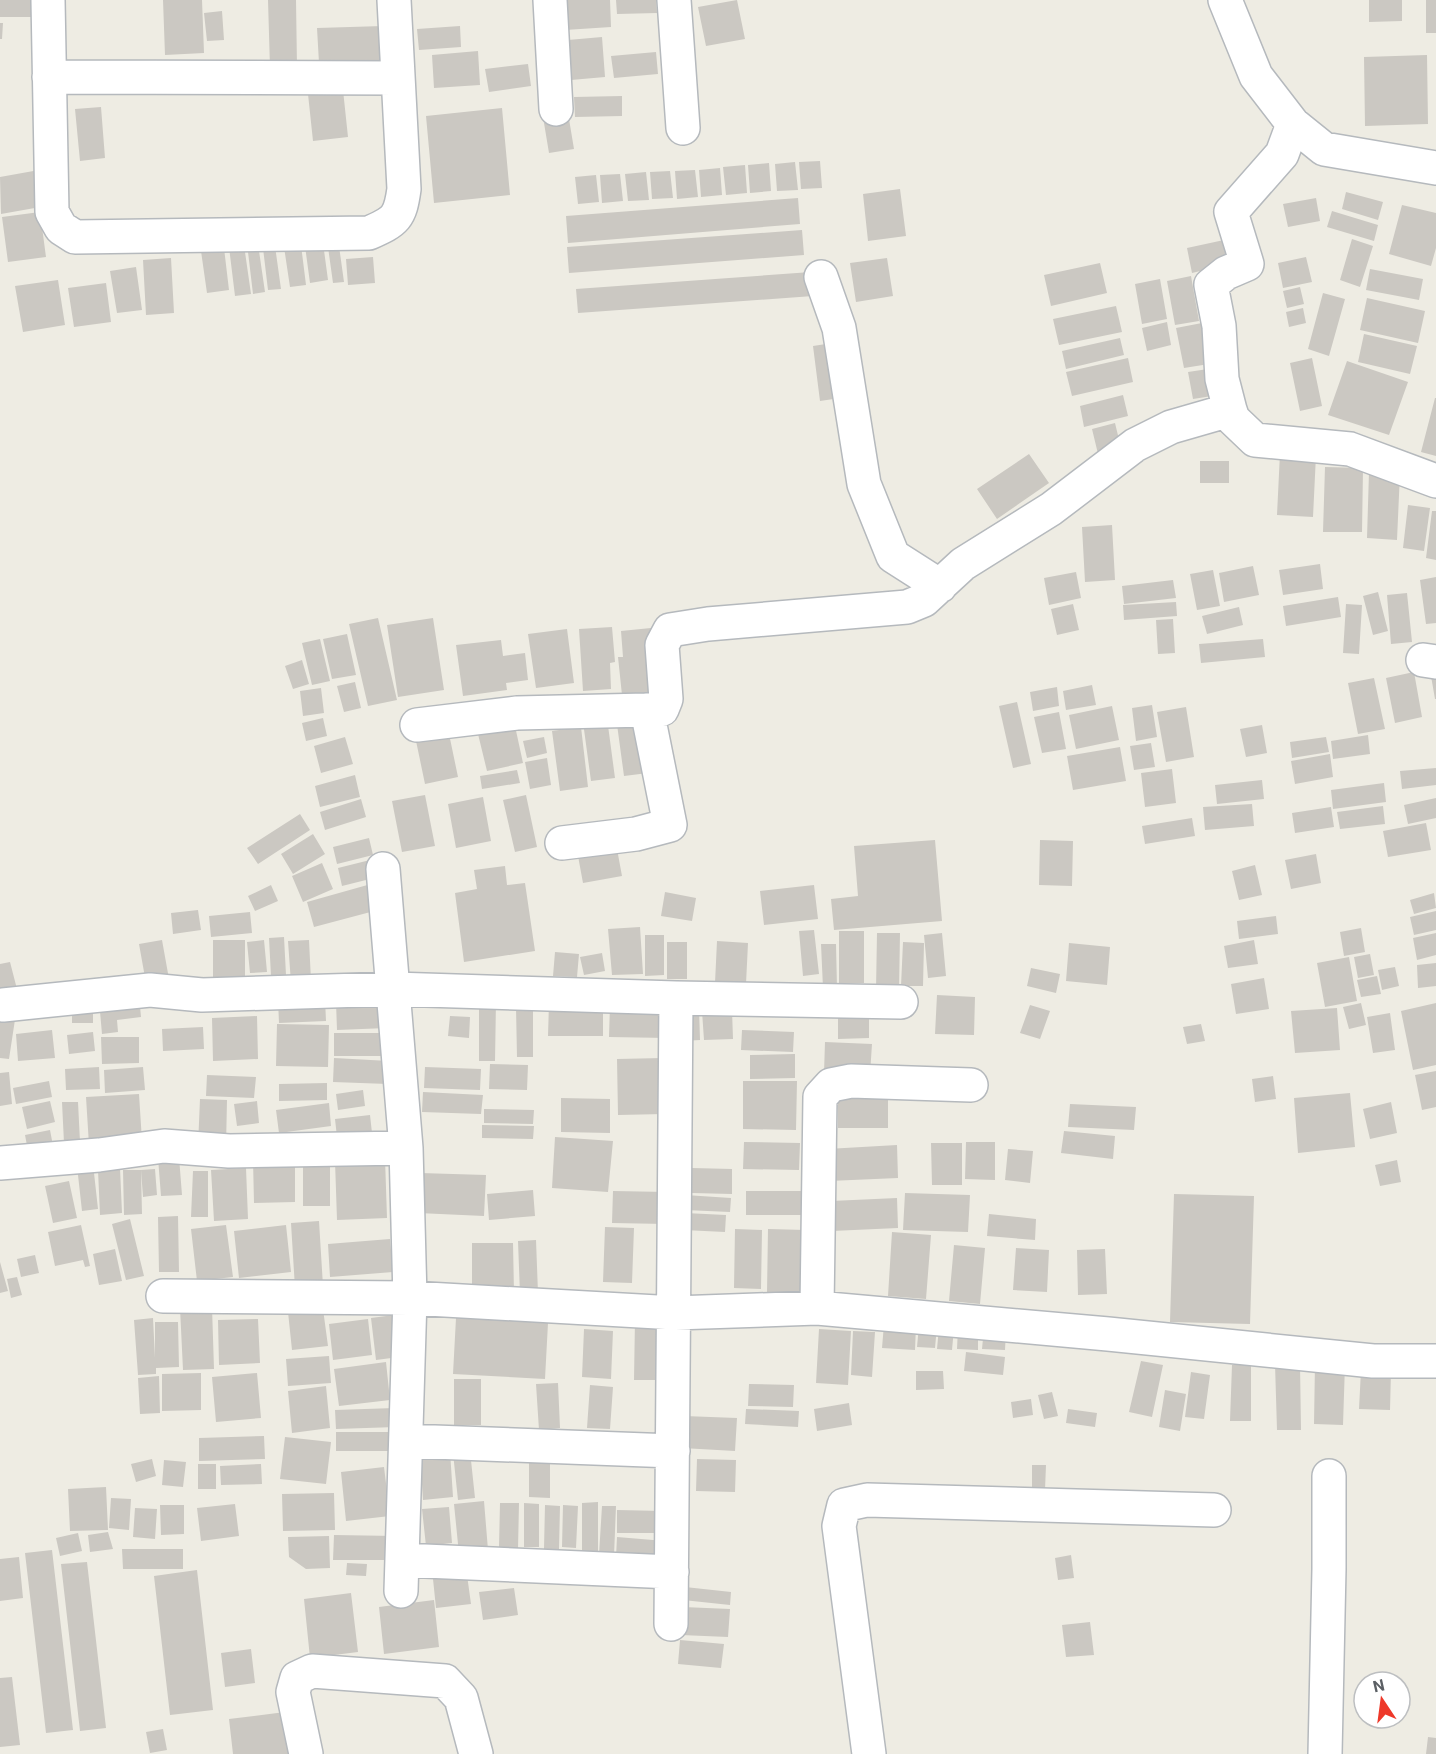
<svg xmlns="http://www.w3.org/2000/svg" width="1436" height="1754" font-family="Roboto,sans-serif">
<rect width="100%" height="100%" fill="#eeece3"/>
<path fill="#cbc8c2" d="M0 0H31V17H0Z
M163 0H202L204 53 165 55Z
M268 0H296L297 67 270 68Z
M563 0H610L611 27 565 30Z
M616 0H656L657 13 617 14Z
M737 0 745 39 706 46 698 7Z
M1369 0H1402V21L1369 22Z
M1426 0H1436V33H1426Z
M222 11 224 40 207 41 204 13Z
M0 23H3L2 39H0Z
M383 26 384 61 319 63 317 28Z
M460 26 461 47 419 50 417 29Z
M602 37 605 77 571 80 568 40Z
M478 51 480 85 434 88 432 55Z
M656 52 658 74 614 78 611 56Z
M1427 55 1428 124 1365 126 1364 57Z
M528 64 531 86 489 92 485 69Z
M343 90 348 137 313 141 308 94Z
M622 96V116L575 117 574 97Z
M101 107 105 158 80 161 75 109Z
M502 108 510 195 434 203 426 116Z
M569 119 574 149 549 153 544 123Z
M820 161 822 188 801 189 799 162Z
M795 162 798 190 777 191 775 164Z
M769 163 771 191 750 193 748 165Z
M745 165 747 193 726 195 723 167Z
M720 168 722 195 701 197 699 170Z
M39 170 46 206 1 214 0 177Z
M695 170 698 197 677 199 675 171Z
M670 171 673 198 652 199 650 172Z
M646 172 649 200 628 201 625 174Z
M620 174 623 201 602 203 600 175Z
M596 175 599 202 578 204 575 177Z
M900 189 906 236 868 241 863 194Z
M1346 192 1383 202 1378 220 1342 209Z
M798 198 800 224 568 243 566 216Z
M1316 198 1320 221 1288 227 1283 204Z
M1402 205 1436 213V248L1431 266 1389 254Z
M1332 211 1378 225 1374 241 1327 227Z
M40 212 46 257 8 262 2 217Z
M802 230 804 255 569 273 567 247Z
M1352 239 1373 246 1360 287 1340 280Z
M1224 240 1229 264 1192 273 1187 248Z
M323 243 328 280 310 283 305 246Z
M244 245 251 294 235 296 229 247Z
M301 245 306 285 290 287 284 247Z
M275 246 281 289 268 290 263 248Z
M339 246 344 282 333 283 328 247Z
M224 248 229 290 207 293 201 251Z
M259 251 265 292 253 294 248 252Z
M373 257 375 283 348 285 346 259Z
M1306 257 1312 282 1283 288 1278 263Z
M171 258 174 313 146 315 143 260Z
M887 258 893 296 856 302 850 263Z
M1100 263 1107 293 1051 306 1044 275Z
M136 267 142 310 117 313 110 271Z
M1370 269 1423 279 1419 300 1366 290Z
M811 272 813 296 578 313 576 289Z
M1191 276 1199 321 1175 325 1167 281Z
M1160 279 1167 319 1142 324 1135 284Z
M58 280 65 325 23 332 15 286Z
M106 283 111 322 74 327 68 288Z
M1300 287 1304 304 1287 308 1283 291Z
M1323 293 1345 299 1329 356 1308 349Z
M1367 298 1425 311 1418 343 1360 330Z
M1116 306 1122 332 1059 345 1053 319Z
M1303 308 1306 323 1289 327 1286 312Z
M1167 322 1171 345 1147 351 1142 328Z
M1202 323 1209 364 1184 368 1176 328Z
M1364 334 1417 346 1410 374 1358 362Z
M1120 338 1124 355 1066 369 1062 351Z
M839 342 847 397 820 401 813 346Z
M1128 358 1133 382 1072 396 1066 372Z
M1312 358 1322 406 1300 411 1290 363Z
M1347 361 1408 382 1389 435 1328 415Z
M1208 369 1212 396 1193 399 1188 372Z
M1123 395 1128 416 1084 427 1080 406Z
M1435 398H1436V456L1421 452Z
M1115 423 1122 452 1099 458 1092 429Z
M1280 453 1316 455 1313 517 1277 515Z
M1029 454 1049 483 997 519 977 489Z
M1200 461H1229V483H1200Z
M1325 467 1363 468 1362 532H1323Z
M1369 472 1400 473 1397 540 1367 538Z
M1408 505 1430 508 1424 551 1403 548Z
M1432 511H1436V560L1426 558Z
M1112 525 1115 580 1085 582 1082 527Z
M1320 564 1323 589 1283 595 1279 570Z
M1253 566 1259 595 1224 602 1219 573Z
M1213 570 1220 606 1197 610 1190 574Z
M1076 572 1081 598 1049 605 1044 578Z
M1436 577V623L1426 624 1420 580Z
M1173 580 1176 598 1124 604 1122 586Z
M1378 592 1388 631 1373 635 1363 596Z
M1407 593 1412 642 1391 644 1387 595Z
M1338 597 1341 617 1286 626 1283 606Z
M1176 602 1177 616 1124 620 1123 605Z
M1073 604 1079 630 1057 635 1051 609Z
M1346 604 1362 605 1359 654 1343 653Z
M1239 607 1243 625 1207 634 1202 616Z
M378 618 397 700 368 706 349 624Z
M433 618 444 690 398 697 387 625Z
M1173 619 1175 653 1158 654 1156 620Z
M612 627 615 662 610 663 611 689 583 691 579 629Z
M651 628 657 692 622 695 618 657H623L621 631Z
M567 629 574 683 536 688 528 634Z
M347 634 356 675 332 679 323 639Z
M320 639 330 681 312 685 302 643Z
M1263 639 1265 657 1201 663 1199 644Z
M501 640 503 656 525 653 528 680 506 683 507 690 463 696 456 645Z
M302 660 309 684 293 689 285 666Z
M1414 672 1422 717 1395 723 1386 678Z
M1431 676H1436V699H1435Z
M1374 678 1385 729 1358 734 1348 683Z
M355 682 361 708 344 712 337 686Z
M1092 685 1096 705 1066 710 1063 691Z
M1057 687 1059 706 1033 711 1030 692Z
M321 688 324 713 303 716 300 691Z
M1017 702 1031 764 1013 768 999 706Z
M1152 705 1157 737 1136 741 1132 708Z
M1112 706 1119 740 1076 749 1069 715Z
M1186 707 1194 757 1166 762 1157 712Z
M1059 712 1066 749 1042 753 1034 717Z
M640 713 648 773 624 776 616 717Z
M323 718 327 736 306 741 302 723Z
M607 718 615 778 591 781 583 722Z
M1262 725 1267 753 1246 757 1240 729Z
M515 726 523 763 487 771 478 734Z
M581 727 588 787 560 791 552 731Z
M448 729 458 777 425 784 415 736Z
M1368 735 1370 754 1333 759 1331 741Z
M345 737 353 764 321 773 314 746Z
M544 737 547 753 527 758 523 741Z
M1326 737 1329 752 1292 758 1290 742Z
M1151 743 1155 767 1134 770 1130 746Z
M1120 747 1126 781 1073 790 1067 756Z
M1330 754 1333 777 1295 784 1291 761Z
M547 758 551 785 530 789 525 762Z
M1436 768V785L1402 789 1400 771Z
M1172 769 1176 803 1145 807 1141 773Z
M517 770 520 783 482 789 480 776Z
M355 775 360 797 320 807 315 786Z
M1262 780 1264 799 1217 804 1215 785Z
M1384 783 1386 802 1333 809 1331 790Z
M425 795 435 846 402 852 392 801Z
M526 795 537 847 515 852 503 800Z
M483 797 491 841 456 848 448 804Z
M1436 798V818L1408 824 1404 805Z
M361 799 366 817 325 830 320 812Z
M1252 804 1254 826 1205 830 1203 807Z
M1383 806 1385 824 1340 829 1337 812Z
M1331 807 1334 827 1295 833 1292 813Z
M300 814 310 830 258 864 247 848Z
M1192 818 1195 836 1145 844 1142 826Z
M1426 823 1431 850 1388 857 1383 831Z
M313 834 325 854 293 874 281 854Z
M369 838 373 855 337 864 333 847Z
M935 840 942 921 834 930 831 899 858 896 854 846Z
M1040 840 1073 841 1072 886 1039 885Z
M617 849 622 876 583 883 578 856Z
M1316 854 1321 883 1291 889 1285 860Z
M370 860 374 878 342 886 338 868Z
M322 863 333 889 303 902 292 876Z
M1255 865 1262 895 1239 900 1232 871Z
M505 866 507 885 525 883 535 951 464 962 455 893 477 889 474 870Z
M371 884 378 910 314 927 307 902Z
M271 885 278 901 255 911 248 896Z
M814 885 818 919 764 925 760 891Z
M665 892 696 898 692 921 661 916Z
M1434 893 1436 908 1414 914 1410 900Z
M198 910 201 930 173 934 171 913Z
M1436 911V930L1414 935 1410 917Z
M250 912 252 933 211 937 209 916Z
M1276 916 1278 934 1239 939 1237 921Z
M640 927 643 974 612 975 608 929Z
M1361 928 1365 952 1344 956 1340 932Z
M814 930 819 974 803 976 799 931Z
M839 931H864V983H839Z
M877 933H900L899 991 876 990Z
M942 933 946 976 928 978 924 935Z
M1436 933V955L1417 960 1413 938Z
M645 935H664V975L645 976Z
M284 937 286 975 271 976 269 938Z
M162 940 169 979 146 983 139 944Z
M213 940H245V983H213Z
M264 940 267 972 250 973 247 942Z
M309 940 311 981 291 983 288 941Z
M1254 940 1258 964 1228 968 1224 946Z
M717 941 748 943 746 984 715 983Z
M667 942H687V979H667Z
M903 942 924 943 923 986H901Z
M1069 943 1110 947 1107 985 1066 981Z
M821 944H836L837 988H823Z
M555 952 579 954 577 977 553 976Z
M602 953 605 971 584 975 580 957Z
M1370 954 1374 975 1358 978 1354 957Z
M1349 957 1357 1001 1325 1007 1317 963Z
M10 962 18 993 0 998V964Z
M1436 963V986L1418 988 1417 965Z
M1395 967 1399 986 1382 990 1378 970Z
M1031 968 1060 974 1056 993 1027 986Z
M1377 976 1381 994 1361 997 1357 980Z
M1264 978 1269 1009 1236 1014 1231 984Z
M937 995 975 997 974 1035 935 1034Z
M139 996 141 1017 117 1020 118 1032 102 1034 99 1000Z
M325 999 326 1021 279 1023 278 1000Z
M386 1000 387 1028 337 1030 336 1002Z
M496 1001 495 1061H479V1002Z
M549 1003 603 1004V1036H548Z
M1361 1003 1366 1025 1349 1029 1343 1007Z
M1436 1003V1065L1413 1070 1401 1011Z
M93 1005V1023H72V1006Z
M610 1005H669L668 1038 609 1037Z
M1030 1005 1050 1011 1040 1039 1020 1033Z
M533 1006V1057H517L516 1007Z
M699 1008 700 1040 682 1041 681 1009Z
M869 1008V1038L838 1039V1009Z
M1337 1008 1340 1050 1295 1053 1291 1011Z
M0 1010 16 1013 9 1059 0 1058Z
M732 1010 733 1039 704 1040 702 1011Z
M1390 1013 1395 1050 1373 1053 1367 1017Z
M257 1016 258 1059 213 1061 212 1018Z
M450 1016 470 1017 469 1038 448 1036Z
M277 1024 329 1025 328 1067 276 1066Z
M1201 1024 1205 1041 1187 1044 1183 1027Z
M203 1027 204 1049 163 1051 162 1029Z
M52 1030 55 1058 18 1061 16 1034Z
M742 1030 794 1032 793 1052 741 1050Z
M93 1032 95 1051 69 1054 67 1035Z
M334 1033H387L386 1056H334Z
M101 1037H139V1063L102 1064Z
M825 1042 872 1044 870 1074 824 1073Z
M795 1054V1078L750 1079V1055Z
M334 1058 389 1061 388 1084 333 1082Z
M663 1058 664 1114 618 1115 617 1059Z
M490 1064 528 1065 527 1090 489 1089Z
M99 1067 100 1089 66 1090 65 1069Z
M143 1067 145 1090 105 1093 104 1070Z
M425 1067 481 1069 480 1090 424 1088Z
M1436 1071V1107L1422 1110 1415 1075Z
M9 1072 12 1104 0 1106V1073Z
M207 1075 256 1077 254 1098 206 1096Z
M1273 1076 1276 1099 1255 1102 1252 1079Z
M49 1081 52 1097 16 1104 13 1088Z
M743 1081H797L796 1130 743 1129Z
M327 1083V1100L279 1101V1084Z
M363 1090 365 1106 338 1110 336 1094Z
M423 1092 483 1095 481 1114 422 1112Z
M1350 1093 1355 1147 1298 1153 1294 1098Z
M139 1094 142 1141 89 1145 86 1097Z
M838 1097H888V1128H838Z
M561 1098 610 1099V1133L561 1132Z
M200 1099 227 1100 226 1147 198 1146Z
M50 1101 55 1122 27 1129 22 1107Z
M257 1101 259 1123 237 1126 234 1104Z
M62 1102H78L80 1142 64 1143Z
M1391 1102 1397 1133 1370 1139 1363 1109Z
M329 1103 331 1126 279 1133 276 1110Z
M1070 1104 1136 1107 1134 1130 1068 1127Z
M484 1109 534 1110 533 1124 484 1123Z
M370 1115 372 1133 337 1137 335 1119Z
M482 1125 534 1126 533 1139 482 1138Z
M50 1130 54 1151 29 1156 25 1135Z
M1064 1131 1115 1136 1113 1159 1061 1153Z
M555 1137 613 1141 608 1192 552 1188Z
M744 1142 800 1143 799 1170 743 1169Z
M966 1142H995V1180L965 1179Z
M931 1143H962V1185H932Z
M897 1145 898 1178 829 1181 827 1149Z
M1008 1149 1033 1151 1030 1183 1005 1180Z
M179 1157 182 1195 161 1196 158 1158Z
M385 1158 387 1218 337 1220 335 1161Z
M253 1160H295V1202L254 1203Z
M1397 1160 1401 1182 1380 1186 1375 1165Z
M303 1162H330V1206H303Z
M93 1164 98 1209 82 1211 77 1166Z
M120 1168 122 1213 100 1215 98 1170Z
M246 1168 248 1219 214 1221 211 1170Z
M692 1168 732 1169V1194L692 1193Z
M155 1169 157 1195 143 1197 141 1170Z
M123 1170H141L142 1214 124 1215Z
M193 1171H208V1217H191Z
M420 1173 486 1175 484 1216 418 1213Z
M69 1181 77 1218 53 1223 45 1186Z
M533 1190 535 1216 489 1220 487 1194Z
M613 1191 667 1192 666 1224 612 1223Z
M746 1191H801V1215H746Z
M905 1193 970 1195 968 1232 903 1230Z
M1174 1194 1254 1196 1250 1324 1170 1322Z
M685 1195 731 1198 730 1212 685 1210Z
M897 1198 898 1228 832 1231 831 1201Z
M685 1213 726 1215 725 1232 684 1230Z
M989 1214 1036 1219 1035 1240 987 1236Z
M178 1216 179 1272H159L158 1217Z
M130 1219 144 1276 126 1280 112 1224Z
M319 1221 323 1286 295 1288 291 1223Z
M81 1225 90 1266 85 1267 83 1260 55 1266 48 1232Z
M226 1225 233 1277 197 1281 191 1229Z
M286 1225 291 1272 239 1278 234 1231Z
M605 1227 634 1228 632 1283 603 1282Z
M735 1229 762 1230 761 1289 734 1288Z
M768 1229 805 1230 803 1294 767 1293Z
M892 1232 931 1235 926 1299 888 1296Z
M390 1239 393 1272 330 1277 328 1244Z
M536 1240 538 1293 520 1294 518 1241Z
M472 1243H513L514 1293H472Z
M954 1245 985 1248 980 1304 949 1301Z
M1016 1248 1049 1250 1047 1292 1013 1290Z
M115 1249 122 1281 99 1285 93 1254Z
M1105 1249 1107 1294 1078 1295 1077 1250Z
M35 1255 39 1273 21 1277 17 1259Z
M0 1262 8 1291 0 1293Z
M17 1277 22 1295 11 1298 7 1279Z
M212 1307 214 1369 183 1370 180 1308Z
M323 1309 328 1346 292 1350 288 1312Z
M394 1315 399 1357 376 1360 371 1318Z
M153 1318 155 1358V1322H178L179 1367 156 1368V1374L138 1375 134 1320Z
M456 1318 548 1323 545 1379 453 1374Z
M258 1319 260 1363 219 1365 218 1320Z
M368 1319 372 1355 333 1360 329 1324Z
M635 1319 667 1320 665 1380H634Z
M884 1324 916 1326 915 1350 882 1348Z
M919 1325 937 1326 935 1348 917 1347Z
M939 1327 954 1328 952 1350 937 1349Z
M958 1328 978 1329V1350L957 1349Z
M984 1328 1006 1330 1005 1350 982 1349Z
M584 1329 613 1331 611 1379 582 1377Z
M819 1329 851 1331 848 1385 816 1383Z
M853 1331 875 1332 872 1377 851 1375Z
M966 1352 1005 1357 1003 1375 964 1371Z
M329 1356 331 1383 288 1386 286 1359Z
M1141 1361 1163 1365 1152 1417 1129 1412Z
M386 1362 390 1400 339 1406 334 1369Z
M1315 1363 1345 1364 1343 1425 1314 1424Z
M1275 1364H1300L1301 1430H1277Z
M1232 1365H1251V1421H1230Z
M1361 1370 1391 1371 1390 1410 1359 1409Z
M916 1371H943L944 1389 916 1390Z
M1191 1372 1210 1375 1204 1419 1185 1417Z
M201 1373V1410L162 1411V1374Z
M257 1373 261 1418 216 1422 212 1377Z
M159 1376 160 1413 140 1414 138 1378Z
M454 1379H481V1425H454Z
M558 1383 560 1428 539 1430 536 1384Z
M749 1384 794 1385 793 1407 748 1406Z
M590 1385 613 1387 610 1429 587 1428Z
M326 1386 330 1428 292 1433 288 1391Z
M1165 1390 1186 1394 1180 1431 1159 1427Z
M1052 1392 1058 1416 1044 1419 1038 1395Z
M1031 1399 1033 1415 1013 1418 1011 1402Z
M849 1403 852 1425 817 1431 814 1409Z
M395 1408 396 1427 336 1429 335 1410Z
M746 1409 799 1411 798 1427 745 1424Z
M1068 1409 1097 1413 1095 1427 1066 1423Z
M684 1416 737 1418 735 1451 682 1448Z
M336 1432H401L400 1451H336Z
M264 1436 265 1459 199 1461V1438Z
M285 1437 331 1442 326 1484 280 1479Z
M450 1451 453 1497 423 1500 420 1453Z
M470 1451 475 1498 458 1500 453 1453Z
M550 1457V1498L529 1497V1458Z
M152 1459 156 1476 136 1482 131 1464Z
M697 1459 736 1460 735 1492 696 1491Z
M164 1460 186 1462 183 1487 162 1485Z
M198 1464H216V1489H198Z
M261 1464 262 1484 221 1485 220 1466Z
M1032 1465H1046L1045 1490 1032 1491Z
M384 1467 390 1516 346 1521 341 1472Z
M106 1487 108 1530 70 1531 68 1489Z
M334 1493 335 1530 283 1531 282 1494Z
M111 1498 131 1499 129 1530 109 1528Z
M484 1501 488 1550 459 1554 454 1504Z
M598 1502V1552H582V1503Z
M500 1503H519L518 1549 499 1548Z
M524 1503 539 1504V1547H524Z
M235 1504 239 1536 201 1541 197 1508Z
M160 1505H184V1534L161 1535Z
M545 1505 560 1506 559 1549H544Z
M563 1505 578 1506 576 1548 562 1547Z
M602 1506H616L614 1556 599 1555Z
M449 1507 452 1543 426 1546 422 1509Z
M135 1508 157 1509 155 1539 133 1537Z
M617 1510 663 1511V1533H617Z
M108 1532 113 1549 90 1552 88 1535Z
M78 1533 82 1551 60 1556 56 1538Z
M334 1535 396 1536V1560H333Z
M329 1536 330 1568 306 1569 289 1557 288 1537Z
M617 1537 665 1541 664 1560 616 1557Z
M122 1549H183V1569H123Z
M52 1550 73 1730 46 1733 25 1553Z
M1071 1555 1074 1578 1058 1580 1055 1558Z
M19 1557 23 1598 0 1601V1559Z
M87 1562 106 1728 80 1731 61 1564Z
M347 1563 367 1564 366 1576 346 1575Z
M197 1570 213 1710 170 1715 154 1576Z
M467 1575 471 1604 436 1608 433 1579Z
M685 1587 731 1592 730 1605 683 1600Z
M514 1588 518 1615 483 1620 479 1592Z
M351 1593 358 1652 310 1658 304 1599Z
M434 1600 439 1647 384 1654 379 1607Z
M683 1607 730 1609 728 1637 681 1635Z
M1090 1622 1094 1655 1066 1657 1062 1625Z
M680 1640 724 1644 721 1668 678 1664Z
M251 1649 255 1683 225 1687 221 1653Z
M12 1677 20 1745 0 1747V1678Z
M285 1712 290 1754H233L229 1719Z
M163 1729 167 1750 150 1753 146 1732Z
M1428 1737 1436 1738V1754H1426Z"/>
<g fill="none" stroke-linecap="round" stroke-linejoin="round">
<g stroke="#b5b9bd" stroke-width="36">
<path id="minor" d="M48 0 52 212 61 228 75 237 369 233C396 221 400 218 404 189L394 0
M550 0 556 109
M674 0 683 128
M1225 0 1256 76 1293 124 1282 154 1231 212 1247 264 1226 273 1211 285 1219 326 1222 379 1230 410 1233 419 1255 440 1350 449 1436 481
M49 77 398 78
M1293 124 1324 149 1436 168
M821 277 839 328 864 484 893 556 940 586
M1423 660 1436 662
M417 725 517 713 647 710
M562 843 636 834 670 825 647 710 662 709 666 699 662 645 670 630 708 624 907 607 924 600 963 564 1051 509 1135 445 1171 427 1230 410
M383 869 406 1148 410 1298 401 1591
M3 1005 150 990 202 995 394 989 676 998 901 1002
M0 1163 99 1155 164 1146 229 1151 406 1148
M163 1296 410 1298 675 1313 817 1308 1108 1334 1373 1361H1436
M817 1308 820 1097 831 1085 851 1081 971 1085
M407 1441 673 1451
M402 1560 672 1572
M671 1624 676 998
M306 1754 293 1692 297 1678 312 1671 445 1681 461 1698 476 1754
M869 1754 839 1526 844 1505 867 1500 1214 1510
M1325 1754 1329 1569V1476"/>
</g>
<use href="#minor" stroke="#fff" stroke-width="33"/>
</g>
<g transform="translate(1382 1700) rotate(347)"><circle r="28" fill="#ffffff" stroke="#bdbfc1" stroke-width="1.5"/>
<path d="M0-4.5L10 22L0 15L-10 22Z" fill="#ee3829"/>
<text y="-9" font-size="16" font-weight="bold" text-anchor="middle" fill="#5b5f64">N</text>
</g>
</svg>
